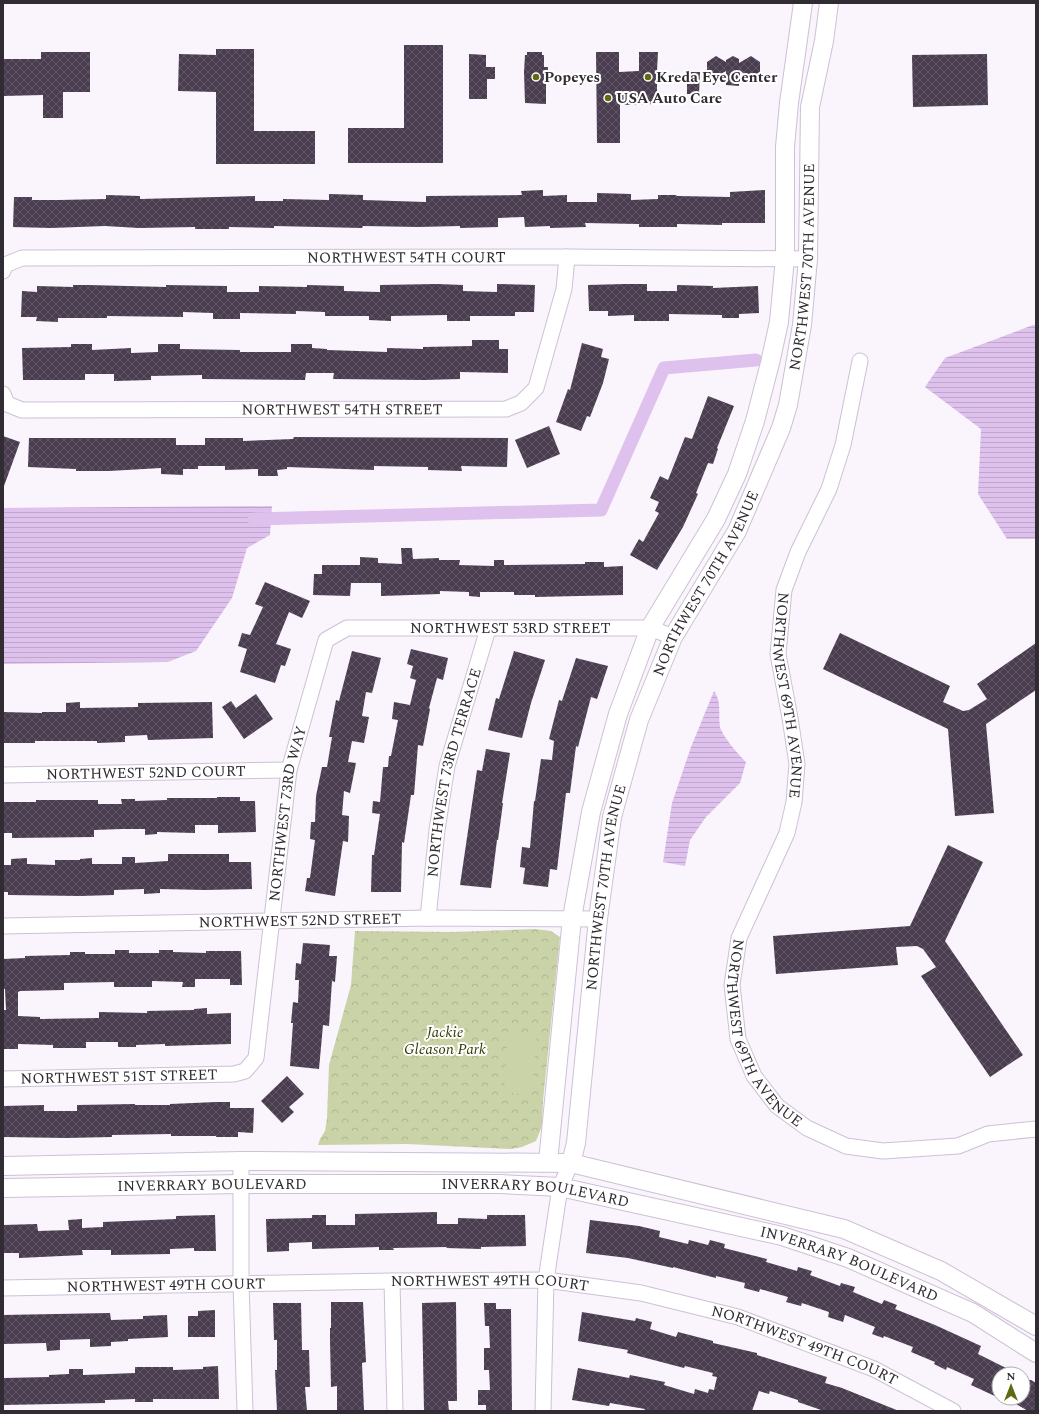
<svg xmlns="http://www.w3.org/2000/svg" width="1039" height="1414" font-family="Spectral,serif">
<defs>
<pattern id="park-crowns" width="20" height="18" patternUnits="userSpaceOnUse"><rect width="20" height="18" fill="#cad3a7"/><path d="M2 6a3 3 0 1 1 6 0M12 15a3 3 0 1 1 6 0" fill="none" stroke="#aeb590"/></pattern>
<pattern id="water-rules" width="6" height="5" patternUnits="userSpaceOnUse"><rect width="6" height="5" fill="#dec1ec"/><path d="M0 2.5h6" fill="none" stroke="#bfa6cb"/></pattern>
<pattern id="building-cross-hatch" width="8" height="8" patternUnits="userSpaceOnUse"><rect width="8" height="8" fill="#493d4f"/><path d="M0 0l8 8M0 8l8-8" fill="none" stroke="#615766"/></pattern>
</defs>
<rect width="100%" height="100%" fill="#faf4fd"/>
<path fill="url(#park-crowns)" d="M535 929 551 931 560 937 543 1101 542 1126 536 1141 522 1147 511 1149 407 1144 318 1145 320 1139 325 1131 327 1118 329 1065 351 985 355 931 453 932Z"/>
<path fill="#cad3a7" d="M508 1034 537 1035 531 1095 504 1092Z"/>
<path fill="url(#water-rules)" d="M1033 325H1036V539H1007L978 494 981 429 925 387 945 358Z
M272 506 270 535 247 548 232 598 196 651 168 662 3 664V508Z
M714 691C722 702 718 714 720 727 723 737 738 754 746 762L740 783 706 817 690 840 685 866 663 862 672 803 691 747Z"/>
<g fill="none" stroke-linecap="round" stroke-linejoin="round">
<path stroke="#dec1ec" stroke-width="13" d="M254 519 601 510 664 368 756 360"/>
</g>
<path fill="url(#building-cross-hatch)" d="M404 45H443V163H348V128H404Z
M216 49H254V131H315V164H216V92L178 91 179 54 216 55Z
M41 52H90V92H63V118H43V95L3 96V59H41Z
M527 52H542V55H544V67H548V84H546V104L525 103 524 72 525 55H527Z
M596 52H619V72L639 71V52H658L657 71H660V83L657 82V104L620 105V143H597Z
M469 54 486 55V67H495V79H487V99H469Z
M987 54 988 105 913 107 912 55Z
M716 56 726 62V60L733 56 739 59V63L751 56 760 62V72L750 78 739 70V86L726 85V71L715 77 707 72V62Z
M687 72H700L699 94H687Z
M543 190V196L567 195V202H597V193L631 194V200L658 199V195H676L677 196 730 197V192L765 190V223H722V225L677 224V227H639V224L585 223 586 227 550 228V226L525 227 524 217 498 218V227L460 228V226L418 227 363 226 362 228 274 226V228L229 227V229H195V227L139 228 105 226 51 228 13 227 14 197H32V200H59L106 199V195L140 196V199L255 196V201H283V199L329 200V194L363 195V200L426 202V196L522 195 521 191Z
M437 284 463 285V291L497 292V284L535 285 534 312H515V316H470V321H447V315L391 316V321L369 320V316H325V312L296 311V314L240 313V319H213V313L183 312V317L107 316V318H58V322L36 321 37 317H21L22 291 37 292V286L73 287V285H89L166 287V285L227 286V292H259V286L307 287V285L344 286V291L380 292V285Z
M625 284H647V291H677V285L713 286V288L758 286 759 313 739 314V318H722V315L669 314V321H634V315L608 316V311H589L588 285Z
M472 340H499V349H508V373L460 372V379L424 380 333 379 334 373H306L305 380 202 379V375L151 376V380L114 381V374H85V380H23L22 348 71 347V344H92V350L131 348V353L158 352V344H180V349L240 350V352H291V344H312V348L327 349V350L387 352V348L423 349V347L472 346Z
M582 343 603 349 601 357 609 359 603 383 590 417 587 416 581 431 556 422 568 389 570 390Z
M708 396 734 406 717 448 718 449 713 464 708 463 696 493 698 494 683 527 657 570 630 555 639 539 643 542 659 513 655 511 659 502 650 498 660 476 668 480 685 437 692 439Z
M549 426 560 454 527 468 515 440Z
M3 436 20 442 4 486H3Z
M294 437 508 438 507 467 461 466 462 471 428 470V467L374 466V470L287 467V469L277 470 278 476H258V469L225 470V466H198V469H183V475L161 474V468L109 471H76V469L28 467 29 438H176V445H205V438H243V441L293 439Z
M401 548H412L413 559 439 558V560H460L459 565 494 566V560H504V565L585 564V562H604V567L623 566V595L535 597V595H514V592H480V597L469 596V592L440 591V594L381 596V583H351L350 596 313 595 314 574H322V565H360V557L378 558V563L402 564Z
M265 582 310 601 302 618 289 612 276 644 291 649 285 666 281 665 275 683 240 672 247 649 238 646 242 633 250 635 263 607 255 604Z
M840 633 950 686 943 702 963 711 969 710 987 699 977 684 1036 643V690L986 724 994 813 955 816 948 729 823 669Z
M411 649 448 658 443 680 437 678 429 708 430 709 423 746 418 745 414 795H411L404 843 402 842 401 892H371L372 855H374L380 814 372 813 373 801 380 802 383 767H388L389 756H391L398 720 392 719 394 702 410 705 416 680 410 678 413 666 407 664Z
M352 651 381 658 372 693 366 692 362 716 369 717 364 743 352 741 348 762 356 763 350 793 344 791 342 815 349 816 348 842 343 841 335 896 305 891 307 878H310L315 840 310 839 311 822H315L316 796 322 767H327L332 737H329L336 700 339 701Z
M514 651 545 660 531 703 522 738 488 730 496 698 499 699Z
M576 658 608 666 597 699 591 697 578 747 576 746 570 793H566L557 870 550 869 548 887 523 884 525 868 520 867 522 847 530 848 534 801H535L541 759 552 760 554 741 549 739 559 700 562 701Z
M256 694 273 719 244 739 222 707 231 701 236 708Z
M80 702V708L138 707V703L212 702 213 738 148 740 147 735 125 736V742L97 743V741H35V743H3V712L42 713V712H66V703Z
M486 749 510 753 502 803H503L498 840H497L491 888 460 885 477 770 482 771Z
M217 797H240V801H255L256 832 218 833V825H195V833L157 832V834L145 835V829H122L94 830V837L12 838V833H3V802H36V800H98V804H122L121 799H135V801L167 800V798H217Z
M948 845 983 862 945 941 1023 1055 990 1077 921 976 936 967 923 949 917 946 896 947 898 965 776 974 773 936 910 926Z
M168 854H229V862H251L252 889 205 890 160 889V893L144 894V889L114 890V895L80 896 8 895V892H3V865H11V859L27 858V864L55 865V860H80V859L92 858V864H122V857H135V863L168 861Z
M303 943 330 945 329 956H337L335 982 332 981 329 1026 323 1025 319 1069 290 1066 293 1023H291L293 1002 298 1003 299 980H295L296 963 301 964Z
M115 950H129V953H159V950H173V952L206 953V951H241L242 985H230V979H195V987H182L183 982 152 981V987H114V982L64 983V990L20 991 18 992V1016L40 1017V1019L99 1018V1012L147 1013V1011L194 1010V1009L207 1008V1014L231 1013V1044L165 1046V1044L136 1045V1047H118V1042H86V1048H53V1045L18 1044V1049H3V1010H6L5 989H3V959L25 958V956L70 955V952H85V954H115Z
M287 1076 304 1094 289 1107 294 1112 282 1123 261 1101Z
M216 1102H230V1108H254L253 1133 238 1132V1137H216V1136H171V1134L112 1135V1137L66 1138 3 1137V1106L44 1105V1111H77V1105L135 1104V1105H170V1104Z
M437 1212V1224H458V1218L487 1219V1215H525L526 1246 481 1247V1249L446 1248 447 1247 393 1248 394 1250H379V1247L312 1249V1242L289 1243V1251L267 1252 266 1219 312 1218V1215H326V1225H355V1214Z
M215 1215 216 1251H194V1248L170 1249V1254L111 1255V1250H82L83 1255 19 1258V1253H3V1225L37 1224 38 1231 69 1230 68 1220 82 1219V1228L103 1227V1222L176 1219V1216Z
M590 1220 639 1226 660 1231 659 1237 688 1244 689 1240 708 1245 710 1240 725 1244 724 1248 767 1259 766 1262 797 1271 798 1267 812 1271 810 1275 840 1286 841 1283 855 1287 853 1292 882 1304 884 1300 897 1305 895 1309 935 1325 981 1346 978 1354 1018 1374H999V1398L971 1385 974 1379 947 1367 946 1370 934 1364 935 1362 911 1352 913 1347 884 1336 883 1338 872 1334 875 1327 845 1315 843 1322 828 1317 829 1312 802 1303 801 1306 786 1302 788 1297 760 1289 759 1292 744 1288 745 1283 716 1276V1278L673 1267V1268L628 1258 586 1253Z
M331 1302H363L366 1362 362 1363 364 1411H337V1386L331 1387 330 1340V1328H331Z
M456 1302 457 1401H448L449 1411H424L422 1303Z
M273 1303H301L302 1350H309L310 1387H305L307 1411H277L275 1370H277V1340H274Z
M484 1303H496V1309H511L512 1411H486V1405H478V1390H490L489 1370H484V1348H490L489 1326H485Z
M215 1310V1337H188V1316H198V1311Z
M582 1312 635 1321 636 1318 652 1322 650 1329 676 1337 678 1332 713 1341V1343L757 1353V1355L827 1377 825 1383 842 1388 899 1411H824L798 1402V1400L770 1391 769 1394 759 1391 752 1411H644L645 1409 610 1403 609 1406 572 1400 578 1368 629 1378 630 1375 665 1382 664 1385 694 1394 695 1389 708 1393 709 1389 714 1390 717 1377 712 1376 713 1373 685 1366 684 1368 627 1353 628 1350 578 1341Z
M110 1313 111 1320 143 1319V1316L167 1315 168 1337 128 1339V1341L111 1342V1346L90 1347V1339L60 1340V1350L47 1351 46 1343 3 1344V1315Z
M218 1366 219 1399H153V1402H135V1399L105 1400V1403L4 1405V1378L49 1377V1375L69 1374V1369H83V1375L135 1373V1367H173V1370L203 1369V1367Z
M1027 1380H1031L1036 1383V1411H1028L1006 1398H1023V1387Z"/>
<g fill="none" stroke-linecap="round" stroke-linejoin="round">
<g stroke="#cec0d5" stroke-width="17">
<g id="minor">
<path id="s1" d="M3 271 5 265 22 258 567 257 808 259"/>
<path id="s2" d="M860 361 843 445 829 489 798 552 784 590 778 654 790 718 797 764 794 802 787 833 739 938 732 985 738 1039 754 1076 777 1106 807 1128 846 1146 883 1151 958 1146 988 1134 1036 1129"/>
<path id="s3" d="M3 394 7 404 22 410 506 409 521 403 536 388 564 289 567 257"/>
<path id="s4" d="M3 775 289 770"/>
<path id="s5" d="M428 918 437 830 447 766 488 629"/>
<path id="s6" d="M3 926 428 918 598 919"/>
<path id="s7" d="M3 1079 234 1074 245 1071 256 1058 289 770 326 640 347 628H650L673 637"/>
<path d="M241 1161V1283L245 1411"/>
<path d="M392 1281 395 1411"/>
<path id="s8" d="M3 1288 392 1281 546 1280 641 1293 738 1317 874 1369 953 1411"/>
<path d="M543 1411 546 1280 560 1187 571 1163"/>
</g>
</g>
<g stroke="#cec0d5" stroke-width="20">
<g id="tertiary">
<path d="M548 1162 572 918 591 812 618 714 650 628 716 519 737 474 755 421 770 363 779 322 785 258V147L789 103 803 3"/>
<path id="s9" d="M571 1163 576 1143 598 919 612 817 639 720 673 637 737 531 781 428 788 405 802 325 808 259 810 107 824 41 829 3"/>
<path d="M3 1166 241 1161 571 1163 844 1229 941 1271 1036 1326"/>
<path id="s10" d="M3 1188 241 1184H500L560 1187 782 1236 848 1258 973 1313 1036 1353"/>
</g>
</g>
<use href="#minor" stroke="#fff" stroke-width="15"/>
<use href="#tertiary" stroke="#fff" stroke-width="18"/>
</g>
<g fill="#5f6b13" stroke="#fff" stroke-width="1.5">
<circle cx="536" cy="77" r="4"/>
<circle cx="648" cy="77" r="4"/>
<circle cx="608" cy="98" r="4"/>
</g>
<g text-anchor="middle" stroke-width="4" stroke-linejoin="round" paint-order="stroke">
<g font-size="15" font-weight="bold" fill="#312b33" stroke="#fff" text-anchor="start">
<text x="544" y="82">Popeyes</text>
<text x="656" y="82">Kreda Eye Center</text>
<text x="616" y="103">USA Auto Care</text>
</g>
<g font-size="15" fill="#312b33" stroke="#fff">
<text dy="5" stroke="none"><textPath href="#s1" startOffset="409">NORTHWEST 54TH COURT</textPath></text>
<text dy="5" stroke="none"><textPath href="#s9" startOffset="938">NORTHWEST 70TH AVENUE</textPath></text>
<text dy="5" stroke="none"><textPath href="#s3" startOffset="347">NORTHWEST 54TH STREET</textPath></text>
<text dy="5" stroke="none"><textPath href="#s9" startOffset="602">NORTHWEST 70TH AVENUE</textPath></text>
<text dy="5" stroke="none"><textPath href="#s7" startOffset="872">NORTHWEST 53RD STREET</textPath></text>
<text dy="5" stroke="none"><textPath href="#s2" startOffset="349">NORTHWEST 69TH AVENUE</textPath></text>
<text dy="5" stroke="none"><textPath href="#s4" startOffset="143">NORTHWEST 52ND COURT</textPath></text>
<text dy="5" stroke="none"><textPath href="#s5" startOffset="148">NORTHWEST 73RD TERRACE</textPath></text>
<text dy="5" stroke="none"><textPath href="#s7" startOffset="506">NORTHWEST 73RD WAY</textPath></text>
<text dy="5" stroke="none"><textPath href="#s9" startOffset="278">NORTHWEST 70TH AVENUE</textPath></text>
<text dy="5" stroke="none"><textPath href="#s6" startOffset="297">NORTHWEST 52ND STREET</textPath></text>
<text dy="5" stroke="none"><textPath href="#s2" startOffset="709">NORTHWEST 69TH AVENUE</textPath></text>
<text dy="5" stroke="none"><textPath href="#s7" startOffset="116">NORTHWEST 51ST STREET</textPath></text>
<text dy="5" stroke="none"><textPath href="#s10" startOffset="209">INVERRARY BOULEVARD</textPath></text>
<text dy="5" stroke="none"><textPath href="#s10" startOffset="533">INVERRARY BOULEVARD</textPath></text>
<text dy="5" stroke="none"><textPath href="#s10" startOffset="857">INVERRARY BOULEVARD</textPath></text>
<text dy="5" stroke="none"><textPath href="#s8" startOffset="487">NORTHWEST 49TH COURT</textPath></text>
<text dy="5" stroke="none"><textPath href="#s8" startOffset="163">NORTHWEST 49TH COURT</textPath></text>
<text dy="5" stroke="none"><textPath href="#s8" startOffset="811">NORTHWEST 49TH COURT</textPath></text>
</g>
<g font-size="15" font-style="italic" fill="#353c02" stroke="#fff">
<text x="445" y="1037">Jackie<tspan x="445" dy="17">Gleason Park</tspan></text>
</g>
</g>
<rect width="1039" height="1414" fill="none" stroke="#312b33" stroke-width="8"/>
<g transform="translate(1011 1386)"><circle r="19" fill="#ffffff" stroke="#adaaad"/>
<path d="M0-3L7 15L0 10L-7 15Z" fill="#5f6b13"/>
<text y="-6" font-size="11" font-weight="bold" text-anchor="middle" fill="#312b33">N</text>
</g>
</svg>
